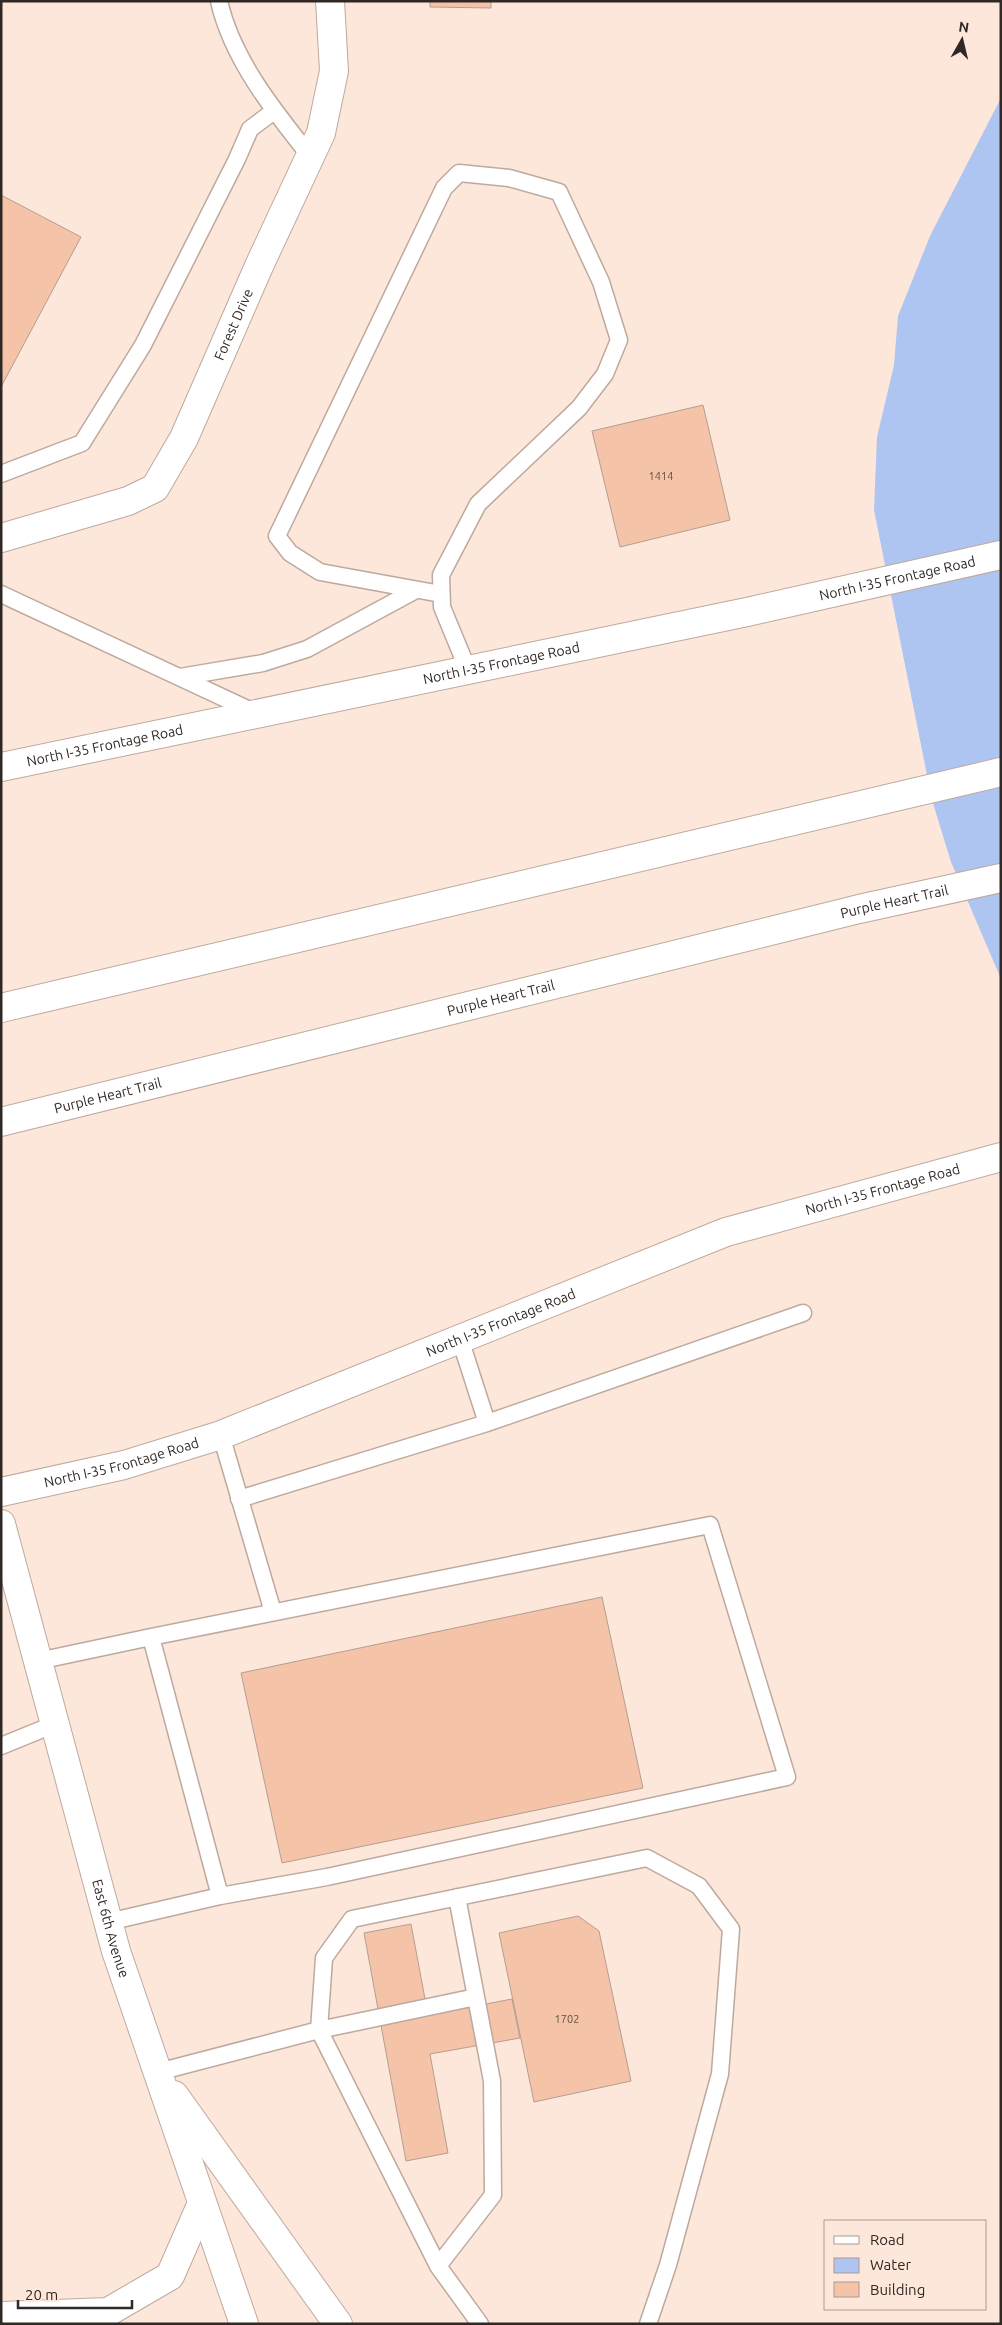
<svg xmlns="http://www.w3.org/2000/svg" width="1002" height="2325" font-family="Ubuntu,sans-serif">
<rect width="100%" height="100%" fill="#fde7db"/>
<path fill="#afc5f1" d="M1001 98V979L951 862 932 800 874 510 877 437 894 365 898 316 930 236Z"/>
<path fill="#f4c3a8" stroke="#b39e93" d="M430 1H491V8L430 7Z
M1 195 81 237 1 387Z
M703 405 730 520 620 547 592 431Z
M602 1597 643 1788 282 1863 241 1673Z
M578 1916 599 1931 631 2081 534 2102 499 1933Z
M411 1924 428 2015 512 1999 520 2038 430 2054 448 2153 406 2161 364 1933Z"/>
<g fill="none" stroke-linecap="round" stroke-linejoin="round">
<g stroke="#bea99e" stroke-width="19">
<path id="service" d="M219 1C232 59 274 111 310 156
M1 474 82 443 143 345 237 159 250 129 274 111
M1 594 256 713
M441 594 320 572 290 553 277 536 444 188 459 173 509 178 559 192 601 282 619 340 605 374 579 408 478 504 441 575 442 607 468 670
M180 677 263 663 307 649 416 590
M487 1423 803 1313
M221 1435 273 1612
M239 1499 487 1423 460 1339
M151 1637 710 1525 787 1777 327 1877 220 1896
M38 1661 151 1637 220 1896 108 1922
M1 1746 55 1724
M476 1997 319 2030 324 1958 352 1919 647 1858 699 1886 731 1929 720 2074 668 2265 648 2324
M158 2072 319 2030 438 2266 480 2324
M438 2266 493 2195 492 2081 457 1897"/>
</g>
<g stroke="#bea99e" stroke-width="30">
<g id="minor">
<path id="s1" d="M1 538 128 501 155 488 184 438 259 266 321 133 334 71 330 1"/>
</g>
</g>
<g stroke="#bea99e" stroke-width="30">
<g id="secondary">
<path id="s2" d="M1 767 747 612 1001 555"/>
<path id="s3" d="M1 1492 124 1465 221 1435 726 1232 1001 1157"/>
<path id="s4" d="M1 1524 116 1951 244 2324"/>
<path d="M174 2095 338 2324"/>
<path d="M1 2316 108 2312 170 2276 202 2203"/>
</g>
</g>
<g stroke="#bea99e" stroke-width="30">
<g id="motorway">
<path d="M1 1008 1001 772"/>
<path id="s5" d="M1 1122 859 909 1001 878"/>
</g>
</g>
<use href="#service" stroke="#fff" stroke-width="16"/>
<use href="#minor" stroke="#fff" stroke-width="28"/>
<use href="#secondary" stroke="#fff" stroke-width="28"/>
<use href="#motorway" stroke="#fff" stroke-width="28"/>
</g>
<g text-anchor="middle" stroke-width="4" stroke-linejoin="round" paint-order="stroke">
<g font-size="11" fill="#614f45">
<text x="661" y="480">1414</text>
<text x="567" y="2023">1702</text>
</g>
<g font-size="14" fill="#302824" stroke="#fde7db">
<text dy="5" stroke="none"><textPath href="#s1" startOffset="344">Forest Drive</textPath></text>
<text dy="5" stroke="none"><textPath href="#s2" startOffset="916">North I-35 Frontage Road</textPath></text>
<text dy="5" stroke="none"><textPath href="#s2" startOffset="511">North I-35 Frontage Road</textPath></text>
<text dy="5" stroke="none"><textPath href="#s2" startOffset="106">North I-35 Frontage Road</textPath></text>
<text dy="5" stroke="none"><textPath href="#s5" startOffset="920">Purple Heart Trail</textPath></text>
<text dy="5" stroke="none"><textPath href="#s5" startOffset="515">Purple Heart Trail</textPath></text>
<text dy="5" stroke="none"><textPath href="#s5" startOffset="110">Purple Heart Trail</textPath></text>
<text dy="5" stroke="none"><textPath href="#s3" startOffset="934">North I-35 Frontage Road</textPath></text>
<text dy="5" stroke="none"><textPath href="#s3" startOffset="529">North I-35 Frontage Road</textPath></text>
<text dy="5" stroke="none"><textPath href="#s3" startOffset="124">North I-35 Frontage Road</textPath></text>
<text dy="5" stroke="none"><textPath href="#s4" startOffset="419">East 6th Avenue</textPath></text>
</g>
</g>
<rect width="1002" height="2325" fill="none" stroke="#302824" stroke-width="5"/>
<rect x="824" y="2220" width="162" height="90" fill="#fde7db" stroke="#ab9b92"/>
<rect x="834" y="2236" width="25" height="8" fill="#ffffff" stroke="#ab9b92"/>
<text x="870" y="2245" font-size="15" fill="#302824">Road</text>
<rect x="834" y="2258" width="25" height="15" fill="#afc5f1" stroke="#ab9b92"/>
<text x="870" y="2270" font-size="15" fill="#302824">Water</text>
<rect x="834" y="2282" width="25" height="15" fill="#f4c3a8" stroke="#ab9b92"/>
<text x="870" y="2295" font-size="15" fill="#302824">Building</text>
<g transform="translate(962 40) rotate(8)" stroke="#fde7db" stroke-width="4" paint-order="stroke">
<path d="M0-4L9 19L0 12L-9 19Z" fill="#302824"/>
<text y="-8" font-size="14" font-weight="bold" text-anchor="middle" fill="#302824">N</text>
</g>
<path d="M18 2300v8h114v-8" fill="none" stroke="#302824" stroke-width="2.5"/>
<text x="25" y="2300" font-size="15" fill="#302824" stroke="#fde7db" stroke-width="4" paint-order="stroke">20 m</text>
</svg>
